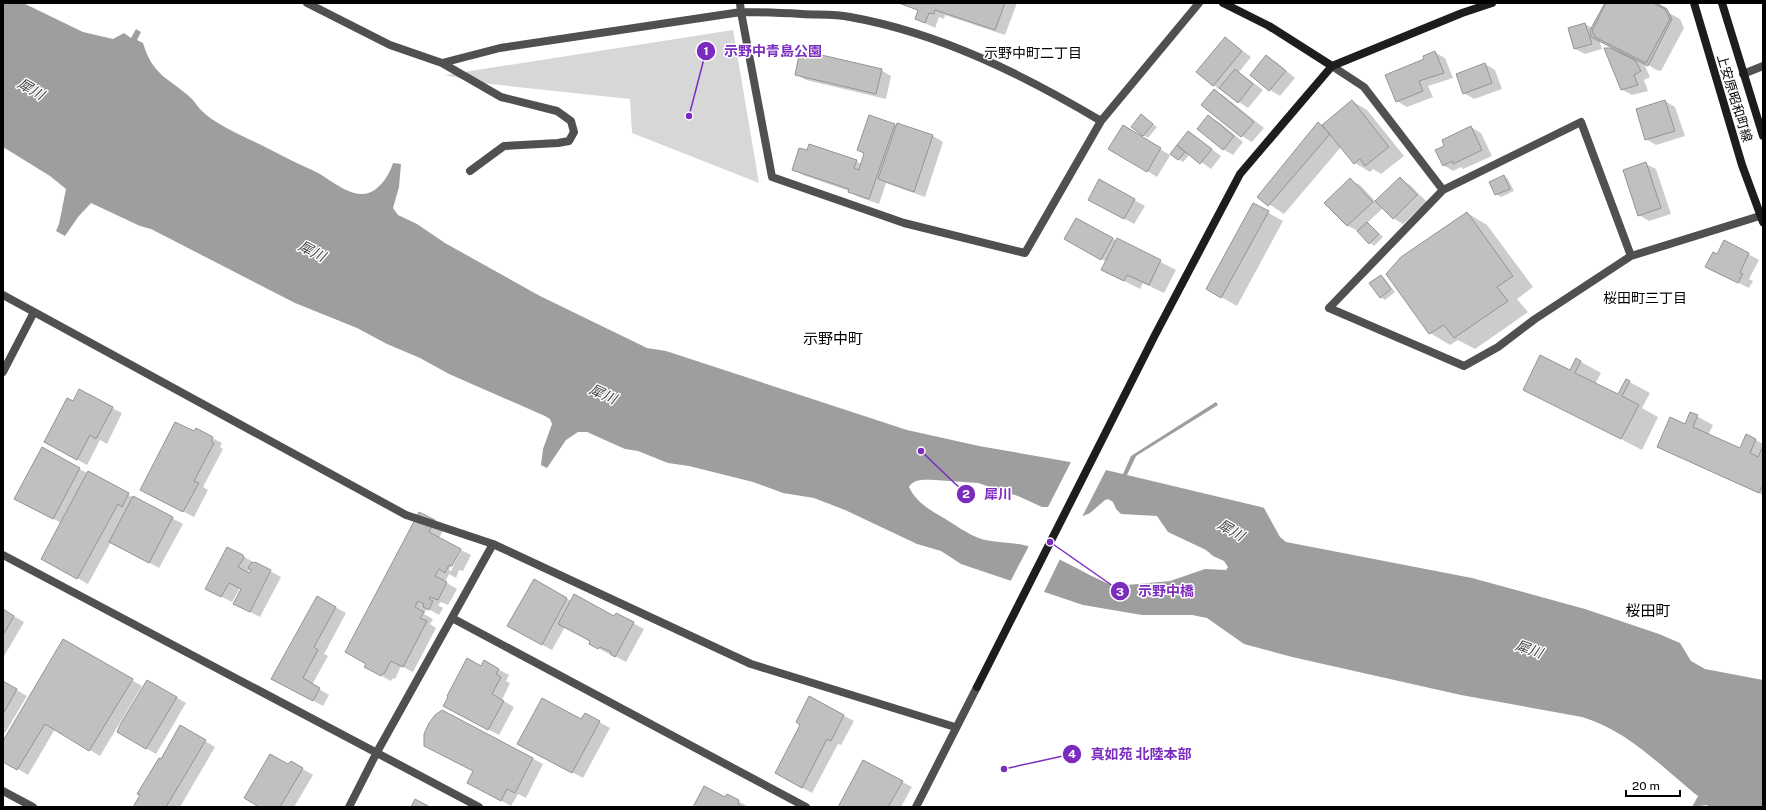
<svg xmlns="http://www.w3.org/2000/svg" width="1766" height="810" font-family="'Public Sans','Noto Sans JP',sans-serif">
<rect width="100%" height="100%" fill="#fff"/>
<path fill="#d7d7d7" d="M733 30 759 183 632 133 630 99 481 83 445 75Z"/>
<path fill="#9e9e9e" fill-rule="evenodd" d="M3 3H23L83 32 113 39 124 33 131 38 136 29 141 32 137 40 143 43C153 77 170 78 192 99 195 102 197 106 200 109 217 127 249 138 271 150 285 157 298 164 312 170 328 177 343 193 361 194 377 195 389 176 393 163L401 164 399 187 393 208 398 215 417 224 445 243 540 296 647 348 666 351 907 430 979 446 1070 462 1123 474 1131 456 1216 402 1218 405 1136 456 1127 475 1261 507 1264 508 1280 537 1286 542 1472 578 1585 609 1659 634 1680 643 1691 661 1705 669 1763 680V807H1708L1707 805 1692 807 1698 796 1694 793C1659 764 1626 730 1582 717L1461 695 1292 657 1244 644 1207 618 1192 615H1142L1083 605 961 564 941 551 917 544 845 510 814 498 783 493 753 482 689 466 668 463 638 451 625 449 587 432H578L566 440 547 468 541 465 543 449 552 424 550 419 545 416 449 374 420 358 387 344 357 328 295 303 151 229 140 226 91 203 78 217 65 236 56 231 59 224 66 189 50 176 3 147ZM935 480 978 483 1018 496 1042 507H1050L1083 516 1090 513 1105 500 1108 499 1113 502 1116 509 1121 514 1157 516 1168 532 1206 550 1213 556 1224 561 1228 567 1226 570 1205 569 1170 581 1116 586 1111 585C1083 573 1059 557 1031 547 1016 542 1000 543 985 540 976 538 966 532 958 527 941 515 918 507 909 487 914 478 926 480 935 480Z"/>
<path fill="#fff" d="M1072 460 1107 468 1082 517 1047 509Z
M1030 544 1061 557 1043 594 1010 582Z"/>
<path fill="#0003" fill-rule="evenodd" d="M903 3H1017L1005 35 945 15 944 19 939 17 935 28 916 19 918 11Z
M1607 3H1651L1680 19 1684 28 1661 71 1656 70 1643 61 1650 77 1644 80 1648 91 1632 95 1621 89 1617 50 1599 40 1602 49 1585 54 1575 49 1585 24 1592 28Z
M1226 38 1251 57 1239 72 1263 90 1248 108 1213 85Z
M1434 52 1445 58 1453 78 1428 86 1433 97 1407 107 1397 101 1425 59Z
M1266 56 1276 62 1295 78 1280 96 1270 90 1251 75Z
M1485 64 1495 70 1502 89 1474 99 1464 93Z
M881 70 891 76 886 99 806 80 796 74Z
M1214 91 1224 96 1264 128 1252 142 1242 136 1203 105Z
M1352 101 1367 110 1404 156 1381 174 1373 169 1370 172 1355 163 1341 147 1284 214 1258 197 1319 124 1322 126Z
M1665 101 1675 107 1685 136 1656 145 1646 139Z
M1142 116 1157 127 1148 138 1143 135Z
M1209 117 1219 122 1243 142 1233 155 1223 149Z
M894 125 933 136 943 142 925 197 886 183 879 204 859 197 849 191 803 175 793 169 856 161 862 164 865 154 858 150Z
M1123 127 1170 155 1171 154 1157 177 1110 148Z
M1471 127 1481 133 1492 156 1463 169 1461 167 1453 171 1443 165 1446 146Z
M1188 132 1221 156 1211 169 1190 154 1183 162 1178 159 1181 149Z
M1646 164 1656 169 1671 214 1649 221 1639 215Z
M1503 176 1508 179 1514 191 1501 197 1496 194Z
M1400 179 1410 185 1427 202 1403 224 1393 218 1383 208 1367 223 1383 237 1374 246 1358 231 1348 226 1326 203 1350 180 1360 185 1376 202Z
M1100 181 1145 206 1134 224 1090 199Z
M1253 204 1283 221 1237 306 1207 289Z
M1467 213 1487 225 1533 287 1517 299 1528 312 1475 349 1458 340 1450 345 1430 333Z
M1076 219 1117 241 1118 240 1176 270 1164 293 1143 283 1140 289 1118 278 1107 262 1065 238Z
M1724 241 1759 260 1749 279 1753 281 1749 288 1716 272 1717 255Z
M1381 276 1385 279 1395 292 1385 300 1380 297Z
M1576 359 1601 373 1595 384 1618 396 1626 380 1650 393 1642 408 1658 417 1642 450 1524 389 1571 371Z
M73 403 112 408 122 413 107 444 100 440 87 465 55 447Z
M1691 413 1713 425 1708 435 1740 450 1756 440 1763 444V495L1674 455 1658 446 1686 425Z
M195 433 212 438 222 443 220 447 223 449 203 487 208 490 194 517 151 495Z
M42 449 183 524 159 568 111 542 88 584 42 558 61 523 24 503Z
M419 513 445 527 439 538 460 549 449 570 451 571 461 550 471 555 463 571 459 570 456 578 449 574 445 582 457 589 448 605 441 602 438 605 443 608 439 615 427 608 424 614 433 619 430 624 436 628 413 672 401 666 395 679 393 678 391 681 376 673Z
M243 556 253 562 254 565 255 563 281 577 260 617 244 609 242 589 240 588 232 602 216 594ZM252 567 253 568 249 574 247 573Z
M534 580 571 601 615 617 616 614 644 629 626 662 611 654 612 652 609 654 590 644 591 641 565 627 552 650 518 632Z
M317 597 346 613 324 654 328 656 312 685 329 695 323 706 283 684Z
M3 610 24 622 3 658Z
M64 640 142 686 100 756 55 729 28 775 3 760V743Z
M484 662 509 675 506 681 510 683 502 700 514 707 499 735 455 712Z
M148 681 186 703 156 754 118 732Z
M3 682 27 696 5 733 3 731Z
M810 698 854 721 841 745 838 744 812 793 786 779Z
M443 712 543 764 526 798 518 794 511 806 479 788 474 771Z
M585 714 610 728 583 778 529 749 582 720Z
M181 727 215 747 180 807H134Z
M291 762 313 775 294 807H261Z
M902 782 912 787 901 807H839Z
M727 795 749 807H694L725 799Z"/>
<path fill="#c0c0c0" stroke="#949494" d="M1005 3 995 30 935 10 934 14 929 13 925 23 915 19 918 10 901 4Z
M1605 3H1656L1667 9 1672 19 1648 66 1591 37 1590 30Z
M1606 3H1653L1665 9 1670 19 1646 63 1595 37 1592 31Z
M1585 23 1592 44 1574 49 1568 28Z
M1225 37 1242 51 1213 86 1196 72Z
M1604 48H1610L1635 60 1641 71 1634 75 1638 85 1621 90Z
M800 50 882 69 876 94 795 75Z
M1435 51 1444 73 1419 81 1423 91 1396 102 1385 75 1424 59 1423 56Z
M1266 55 1286 71 1269 91 1250 75Z
M1485 63 1492 83 1463 94 1456 74Z
M1235 69 1253 84 1238 103 1219 88Z
M1214 89 1254 122 1241 137 1201 105Z
M1352 100 1389 147 1365 166 1360 159 1354 164 1322 125Z
M1665 100 1675 131 1645 140 1636 109Z
M1141 114 1153 124 1143 136 1131 127Z
M869 115 895 124 869 199 848 192 849 189 792 170 799 148 807 150 809 144 857 160 854 168 859 170 864 153 857 150Z
M1208 115 1234 136 1223 150 1197 129Z
M1318 122 1330 134 1268 206 1257 197Z
M897 123 933 135 914 192 878 179Z
M1123 125 1161 148 1147 172 1108 149Z
M1471 126 1482 150 1453 164 1452 161 1443 166 1435 150 1444 146 1442 140Z
M1188 131 1212 149 1200 164 1177 145Z
M1177 145 1185 152 1178 160 1170 154Z
M1646 162 1661 208 1638 216 1623 170Z
M1504 175 1510 189 1495 195 1489 182Z
M1400 177 1417 195 1393 219 1375 201Z
M1350 178 1373 202 1347 226 1324 203Z
M1099 179 1135 199 1124 219 1088 200Z
M1253 203 1269 211 1221 298 1206 289Z
M1467 212 1513 276 1497 287 1508 301 1454 338 1444 325 1429 334 1386 274 1401 257Z
M1076 218 1113 238 1101 260 1064 239Z
M1367 222 1379 234 1369 244 1357 231Z
M1117 238 1161 260 1149 285 1127 275 1124 281 1101 270Z
M1724 240 1749 253 1740 273 1743 274 1738 283 1705 267 1713 252 1717 254Z
M1381 275 1391 289 1380 298 1369 283Z
M1540 355 1570 370 1576 358 1581 361 1575 373 1618 394 1626 379 1630 381 1622 396 1639 405 1621 439 1523 390Z
M79 389 113 407 96 439 90 435 77 460 44 442 67 398 73 401Z
M1690 412 1698 415 1693 427 1740 448 1746 434 1756 439 1750 453 1758 457 1763 446V485L1759 493 1657 447 1670 417 1685 424Z
M175 422 194 431 196 428 213 437 211 441 214 443 194 481 199 483 183 512 140 490Z
M42 447 80 468 53 519 14 499Z
M88 471 129 493 122 507 118 504 77 579 41 559Z
M133 496 173 517 149 563 109 542Z
M419 512 435 520 429 532 461 549 452 566 449 565 445 573 439 569 435 576 447 582 438 600 430 597 429 599 433 601 429 610 423 607 424 604 418 601 415 607 424 612 420 618 427 621 403 667 391 661 384 674 383 673 381 676 364 667 366 664 345 652Z
M227 547 243 555 244 558 238 567 249 573 251 570 248 568 252 562 254 563 255 562 271 570 250 612 233 604 241 589 229 583 221 597 205 589Z
M534 579 567 598 542 645 507 626Z
M574 594 614 616 616 613 634 622 615 657 610 654 611 652 600 647 598 649 589 644 590 641 558 624Z
M317 596 336 607 314 647 318 650 303 678 320 688 313 701 271 679Z
M3 609 14 616 3 635Z
M63 639 133 679 89 751 45 724 17 770 3 762V741Z
M467 658 481 666 484 660 499 669 496 674 501 677 492 694 504 701 488 730 443 706 448 697 447 696Z
M147 680 177 697 146 749 117 732 121 723Z
M3 681 17 689 3 714Z
M809 696 844 715 831 741 827 739 802 788 775 773 800 725 796 722Z
M542 698 581 719 585 713 600 721 572 773 517 744Z
M442 710 533 758 515 793 507 789 501 801 467 783 473 771 424 746V734L429 723 435 715Z
M180 725 206 740 166 807H133L140 795 137 794 159 758 161 759Z
M270 754 288 764 291 761 303 768 280 807H259L244 798Z
M863 760 903 781 888 807H838Z
M704 786 725 797 727 794 739 800 738 803 740 805 739 807H693Z
M415 799 430 807H411Z"/>
<g fill="none" stroke-linecap="round" stroke-linejoin="round">
<path stroke="#505050" stroke-width="8" d="M307 3 390 45 442 63 500 48 741 12 772 177 904 223 1025 253 1101 121 1199 3
M740 3 741 12C761 12 782 13 802 14 818 15 834 14 850 17 940 33 1024 75 1101 121
M442 63 501 97 557 111 571 121 574 132 569 141 558 143 504 146 470 171
M1332 66 1364 87 1443 190 1329 308 1464 366 1498 347 1535 319 1631 256 1581 122 1443 190
M1743 74 1763 66
M1631 256 1763 215
M3 295 406 515 493 544 751 664 955 727
M3 372 34 312
M3 555 479 807
M452 618 806 807
M3 791 33 807
M349 807 377 752 493 544
M916 807 977 687"/>
<path stroke="#1d1d1d" stroke-width="8" d="M1223 3 1269 26 1332 66
M1694 3 1742 165 1763 222
M1722 3 1763 136
M977 687 1155 335 1240 174 1332 66 1462 13 1492 3"/>
</g>
<g text-anchor="middle" stroke-width="3" stroke-linejoin="round" paint-order="stroke">
<g font-size="13" fill="#000" stroke="#fff">
<text transform="translate(1735 98) rotate(73)" y="5">上安原昭和町線</text>
</g>
<g font-size="14" fill="#000" stroke="#fff">
<text x="1033" y="58">示野中町二丁目</text>
<text x="1645" y="303">桜田町三丁目</text>
</g>
<g font-size="14" font-style="italic" fill="#3f3f3f" stroke="#fff">
<text transform="translate(31 89) rotate(30)" y="5">犀川</text>
<text transform="translate(312 251) rotate(27)" y="5">犀川</text>
<text transform="translate(603 394) rotate(24)" y="5">犀川</text>
<text transform="translate(1231 530) rotate(30)" y="5">犀川</text>
<text transform="translate(1529 649) rotate(19)" y="5">犀川</text>
</g>
<g font-size="15" fill="#000" stroke="#fff">
<text x="833" y="344">示野中町</text>
<text x="1648" y="616">桜田町</text>
</g>
</g>
<path fill="none" stroke="#7b2cbf" stroke-width="1.5" d="M689 116L706 51M921 451L966 494M1050 542L1120 591M1004 769L1072 754"/>
<g fill="#7b2cbf" stroke="#fff" stroke-width="1.5">
<circle cx="689" cy="116" r="4"/>
<circle cx="921" cy="451" r="4"/>
<circle cx="1050" cy="542" r="4"/>
<circle cx="1004" cy="769" r="4"/>
<circle cx="706" cy="51" r="10"/>
<circle cx="966" cy="494" r="10"/>
<circle cx="1120" cy="591" r="10"/>
<circle cx="1072" cy="754" r="10"/>
</g>
<g font-size="12" text-anchor="middle" font-weight="bold" fill="#fff">
<text x="706" y="55">1</text>
<text x="966" y="498">2</text>
<text x="1120" y="596">3</text>
<text x="1072" y="758">4</text>
</g>
<g font-size="14" text-anchor="middle" font-weight="bold" fill="#7b2cbf" stroke="#fff" stroke-width="3" stroke-linejoin="round" paint-order="stroke">
<text x="773" y="56">示野中青島公園</text>
<text x="998" y="499">犀川</text>
<text x="1166" y="596">示野中橋</text>
<text x="1141" y="759">真如苑 北陸本部</text>
</g>
<rect width="1766" height="810" fill="none" stroke="#000000" stroke-width="8"/>
<path d="M1626 790v6h54v-6" fill="none" stroke="#000000" stroke-width="2"/>
<text x="1632" y="790" font-size="12" fill="#000000" stroke="#ffffff" stroke-width="3" paint-order="stroke">20 m</text>
</svg>
